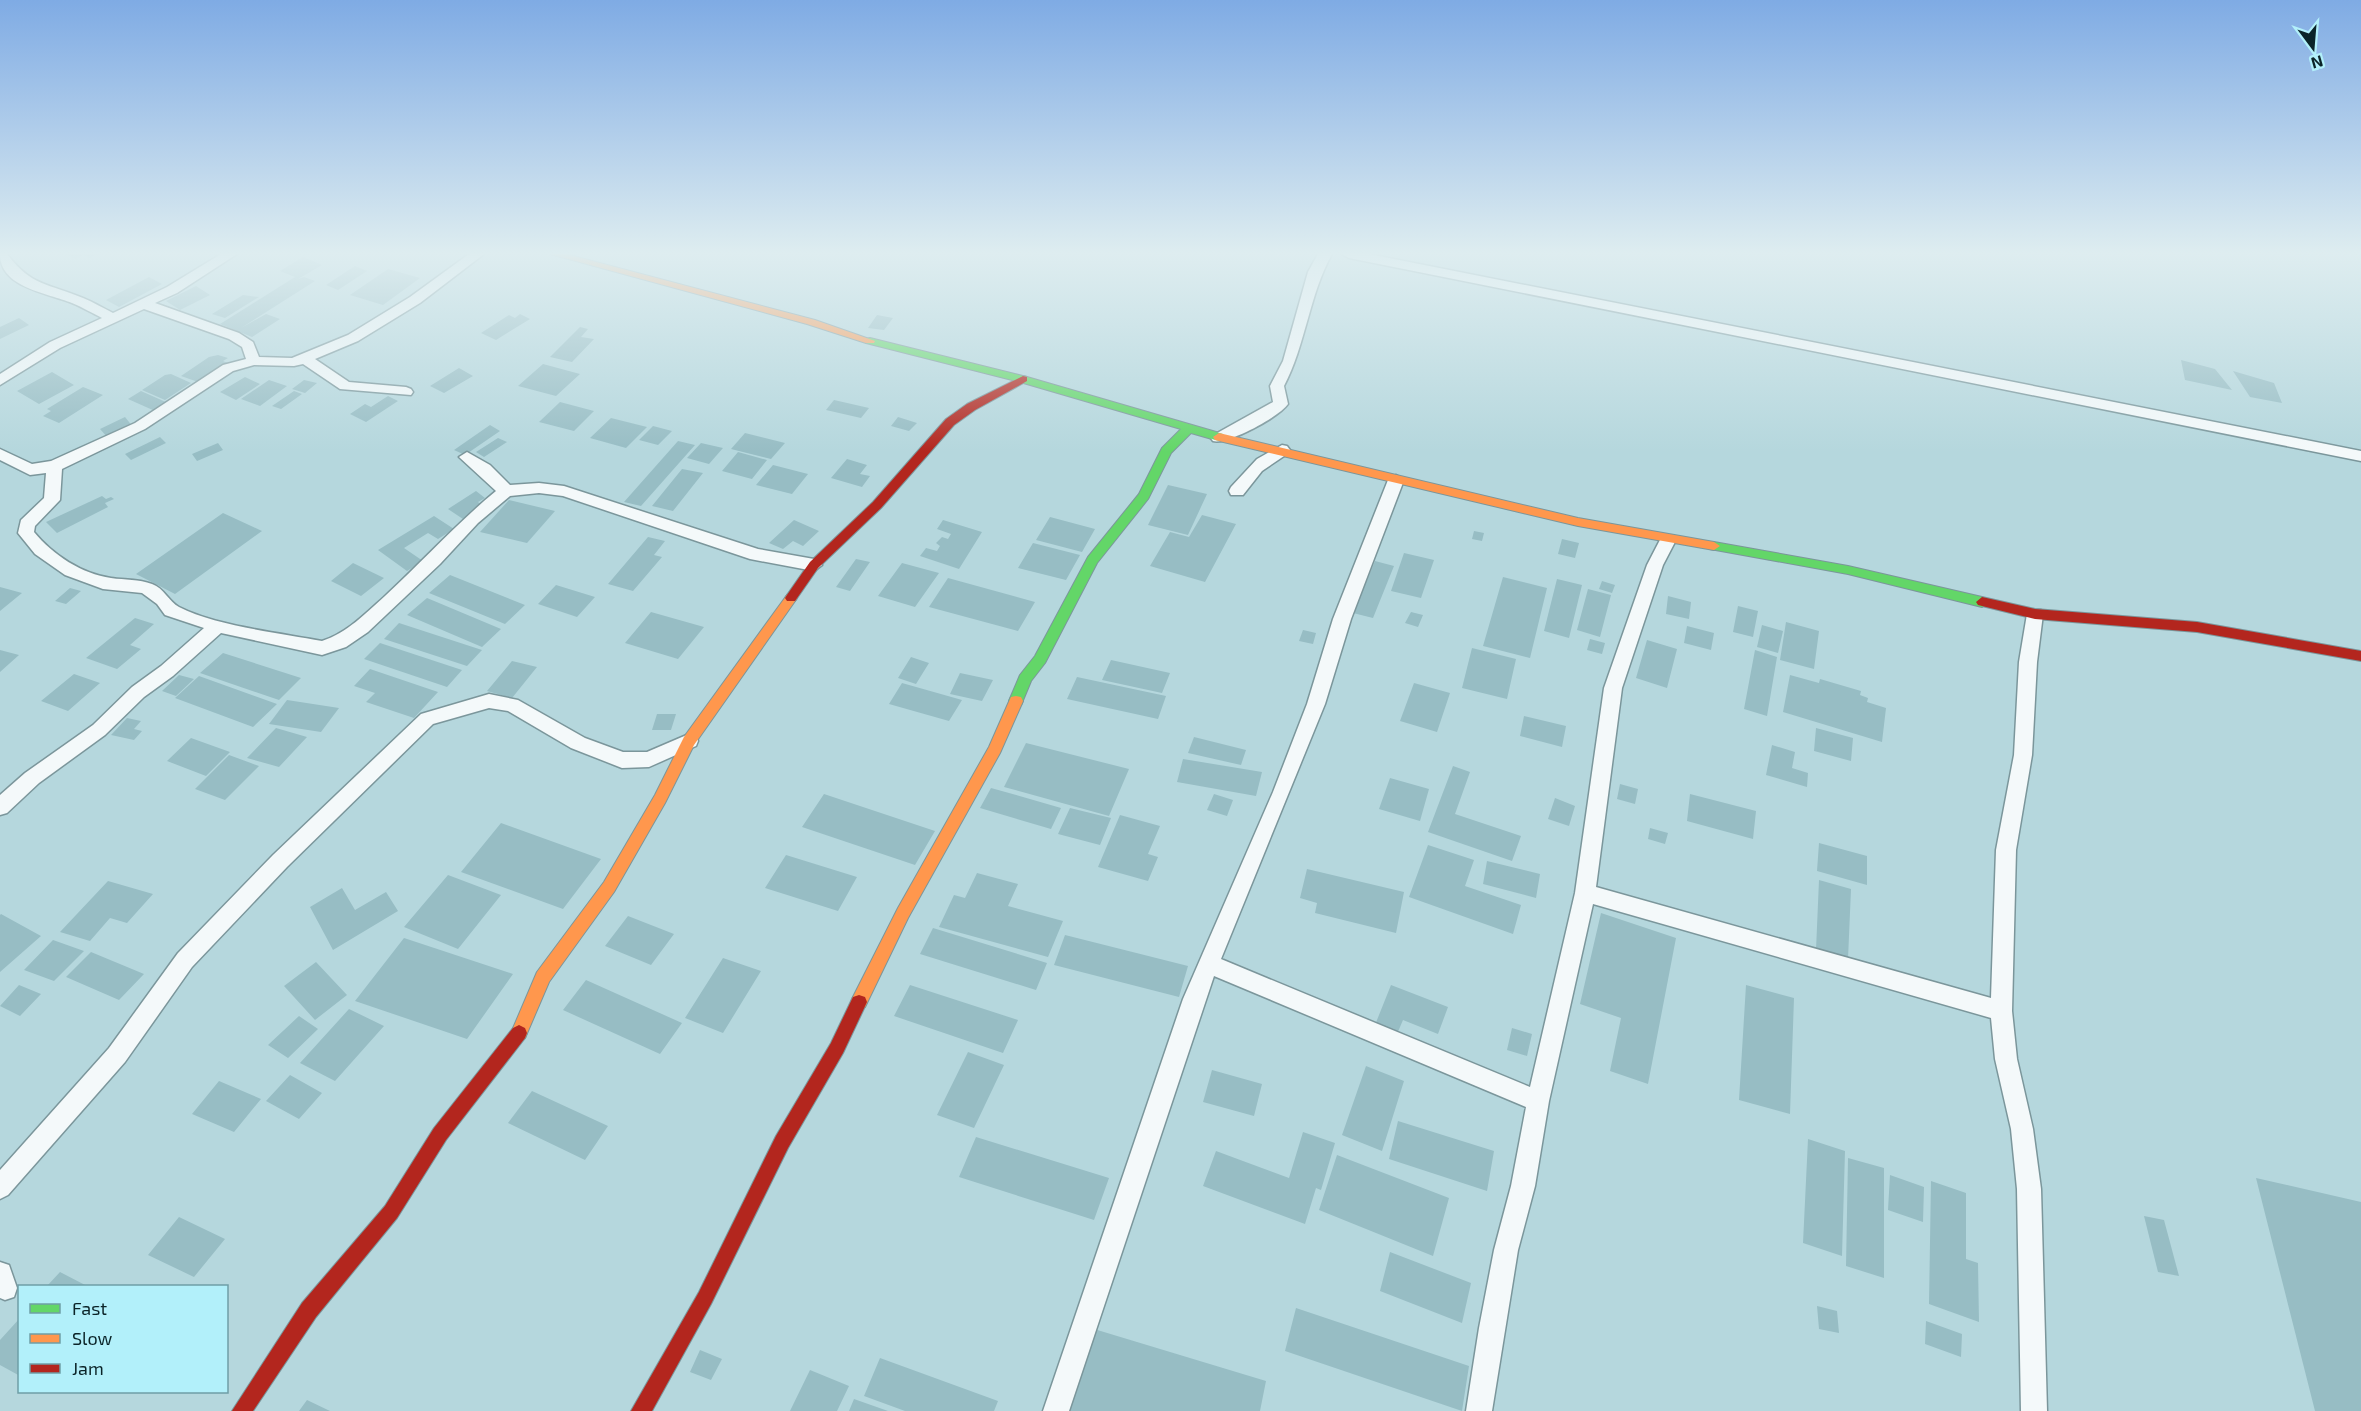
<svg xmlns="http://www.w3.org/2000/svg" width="2361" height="1411" font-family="'Exo 2',sans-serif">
<rect width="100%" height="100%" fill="#b5d7dd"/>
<path fill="#97bdc4" d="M66 254H98L89 258 83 255 75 259Z
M303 257 322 265 298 279 304 277 315 281 241 328 266 314 280 319 252 337 220 324 295 277 280 271Z
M355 266 367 271 338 290 326 285Z
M388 269 420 278 383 305 350 295Z
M149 277 162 284 119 307 106 300Z
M196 286 210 295 180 310 166 301Z
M243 295 259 297 225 318 212 314Z
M520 314 530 319 496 340 481 333 509 315 515 318Z
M877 315 893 318 884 330 868 328Z
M19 318 29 325 0 339V327Z
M580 327 588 329 581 337 594 339 572 362 550 357Z
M218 355 228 358 223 361 230 364 201 383 181 376 209 357Z
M2181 360 2215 369 2232 390 2185 380Z
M543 364 580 374 556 396 518 386Z
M459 368 473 376 444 393 430 386Z
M2233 371 2274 383 2282 403 2250 397Z
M52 372 74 385 39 404 17 391Z
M171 374 191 383 165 400 142 390 165 375Z
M245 377 260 384 236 400 220 392Z
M269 380 287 386 260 406 241 399Z
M304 380 317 383 305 393 292 389Z
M83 387 103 395 59 423 43 416 51 411 47 409Z
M141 391 168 403 155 411 128 399Z
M294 391 302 394 281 409 272 406Z
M388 396 398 401 366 422 350 414 365 404 371 407Z
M834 400 869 408 861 418 826 410Z
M560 402 594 411 574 431 539 422Z
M125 417 133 427 108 438 100 429Z
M898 417 917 423 909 431 891 426Z
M611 418 647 427 626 448 590 438Z
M490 425 500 431 465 455 454 450Z
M653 426 672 431 658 445 639 440Z
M745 433 785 443 771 459 731 449Z
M160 437 166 443 131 460 125 454Z
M498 438 507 442 484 457 476 452Z
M678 441 695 445 641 506 624 502Z
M218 443 223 450 197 461 192 454Z
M701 443 723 448 709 464 687 458Z
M738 452 767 460 752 479 722 471Z
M847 459 867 465 860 474 870 476 862 487 831 478Z
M773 465 808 474 792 494 756 485Z
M682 469 703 473 673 511 652 506Z
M1168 485 1207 494 1188 535 1148 525Z
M476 491 485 498 478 502 483 506 463 519 448 509Z
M102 496 106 499 111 497 114 499 105 503 108 507 57 533 46 522Z
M509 500 555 511 527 543 480 532Z
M223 513 262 531 175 594 136 574Z
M1202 515 1236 524 1205 582 1150 566 1170 532 1189 537Z
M434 516 454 529 438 539 428 533 404 548 423 561 407 571 378 550Z
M1050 517 1095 529 1082 552 1036 540Z
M794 520 819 531 803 546 793 541 783 549 769 543Z
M943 520 982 532 959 569 920 556 926 548 937 551 940 546 936 543 942 537 948 539 951 534 937 529Z
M1474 531 1484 533 1482 541 1472 539Z
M648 537 665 541 654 555 662 557 633 591 608 584Z
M1562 539 1579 543 1575 558 1558 554Z
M1033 543 1080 555 1066 580 1018 568Z
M1404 553 1434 560 1421 598 1391 591Z
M856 559 870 562 850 591 836 587Z
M1375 561 1394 566 1373 618 1353 613Z
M353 563 384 578 361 596 331 581Z
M902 563 939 573 915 607 878 596Z
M450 575 525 605 505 624 429 593Z
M1503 577 1547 588 1530 658 1483 646Z
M948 578 1035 602 1018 631 929 607Z
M1557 579 1582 585 1569 638 1544 631Z
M1602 581 1615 585 1612 593 1599 589Z
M556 585 595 597 577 617 538 604Z
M0 587 22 593 0 611Z
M70 588 81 591 66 604 55 601Z
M1588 589 1611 595 1600 637 1577 630Z
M1668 596 1691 602 1689 619 1666 614Z
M427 598 501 629 482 647 407 615Z
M1738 606 1758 611 1753 637 1733 632Z
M651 612 704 627 678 659 625 643Z
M1411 612 1423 615 1418 627 1405 623Z
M135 618 154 624 130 645 141 649 117 669 86 658Z
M1786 622 1819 631 1814 669 1780 660Z
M399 623 482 650 467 666 384 639Z
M1762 625 1783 631 1778 653 1757 647Z
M1687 626 1714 633 1711 650 1684 643Z
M1303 630 1316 633 1313 644 1299 641Z
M1590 639 1605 643 1602 654 1587 650Z
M1647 640 1677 649 1667 688 1636 678Z
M380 643 462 670 447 687 364 659Z
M1472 648 1516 659 1507 699 1462 688Z
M0 650 19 655 0 672Z
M1755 650 1777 657 1767 716 1744 709Z
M223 653 301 678 279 700 200 673Z
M911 657 929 663 916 684 898 678Z
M1111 660 1170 673 1162 693 1102 680Z
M512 661 537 667 512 698 487 691Z
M370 669 438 692 414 718 366 702 375 693 354 686Z
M960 673 993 680 982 701 950 694Z
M74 674 100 683 68 711 41 701Z
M179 675 194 679 176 696 162 691Z
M1790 675 1819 683 1820 679 1861 691 1860 695 1868 698 1867 702 1886 708 1882 742 1783 712Z
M199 676 277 704 253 727 175 698Z
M1077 677 1166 696 1158 719 1067 699Z
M902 683 962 700 949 721 889 704Z
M1414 683 1450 693 1437 732 1400 721Z
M287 700 339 708 321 732 269 724Z
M657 714H676L671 730H652Z
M1524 716 1566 726 1562 747 1520 736Z
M127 718 141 721 134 729 142 731 134 740 111 735Z
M276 728 307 737 279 767 247 758Z
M1816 728 1853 738 1851 761 1814 751Z
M1194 737 1246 750 1241 765 1188 753Z
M191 738 230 752 206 776 167 761Z
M1026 743 1129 769 1109 816 1004 787Z
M1772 745 1795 752 1792 768 1808 773 1807 787 1766 775Z
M229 755 259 766 225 800 195 789Z
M1183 759 1262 772 1256 796 1177 782Z
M1453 766 1470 772 1455 814 1521 836 1512 861 1428 832Z
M1390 778 1429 789 1420 821 1379 809Z
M1620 784 1638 789 1635 804 1617 799Z
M991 788 1023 797 1061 808 1051 829 980 808Z
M824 794 935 831 915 865 802 827Z
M1214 794 1233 800 1227 816 1207 810Z
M1690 794 1756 811 1753 839 1687 821Z
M1555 798 1575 806 1569 826 1548 819Z
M1070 808 1111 818 1100 845 1058 834Z
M1120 815 1160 826 1148 854 1158 857 1148 881 1098 867Z
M501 823 601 859 563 909 461 872Z
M1650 828 1668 833 1665 844 1648 839Z
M1819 843 1867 856V885L1817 871Z
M1428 845 1474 860 1465 886 1521 905 1513 934 1409 897Z
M786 855 857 877 838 911 765 888Z
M1487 861 1540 874 1536 898 1483 884Z
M1307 869 1404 892 1396 933 1315 913 1317 903 1300 898Z
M977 873 1018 884 1008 906 1063 921 1048 957 939 927 954 895 965 898Z
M448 875 501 895 458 949 404 927Z
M1819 880 1851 889 1848 959 1816 950Z
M108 881 153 894 127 923 110 918 90 941 60 932Z
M342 888 355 910 386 892 398 911 333 950 310 907Z
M1601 913 1676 938 1648 1084 1610 1071 1621 1018 1580 1004Z
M1 914 41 936 0 972V915Z
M628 916 674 934 651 965 605 946Z
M933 928 1047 963 1036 990 920 954Z
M1065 935 1188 966 1179 997 1054 965Z
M404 938 513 974 467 1039 355 1001Z
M53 940 84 951 54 981 24 970Z
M91 952 144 974 119 1000 66 977Z
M723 958 761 971 723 1033 685 1018Z
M316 962 347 995 315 1020 284 986Z
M586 980 682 1023 660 1054 563 1010Z
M19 985 41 994 20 1016 0 1006Z
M910 985 1018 1020 1003 1053 894 1016Z
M1391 985 1448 1007 1438 1034 1403 1020 1397 1034 1375 1025Z
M1746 985 1794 998 1790 1114 1739 1100Z
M349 1009 384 1026 335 1081 300 1063Z
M299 1016 318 1029 288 1058 268 1045Z
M1512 1028 1532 1034 1527 1056 1507 1050Z
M968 1052 1004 1065 974 1128 937 1115Z
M1366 1066 1404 1081 1382 1151 1342 1135Z
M1212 1070 1262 1084 1254 1116 1203 1102Z
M290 1075 322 1093 299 1119 266 1101Z
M219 1081 261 1099 234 1132 192 1114Z
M532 1091 608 1126 585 1160 508 1123Z
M1398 1121 1494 1151 1487 1191 1389 1159Z
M1303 1132 1335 1143 1321 1190 1316 1188 1305 1224 1203 1186 1216 1151 1289 1178Z
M976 1137 1109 1178 1094 1220 959 1177Z
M1808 1139 1845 1151 1842 1256 1803 1243Z
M1337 1155 1449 1198 1433 1256 1319 1210Z
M1848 1158 1884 1168V1278L1846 1266Z
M1890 1175 1924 1187 1923 1222 1888 1210Z
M2256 1178 2361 1202V1411H2315Z
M1931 1181 1966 1193V1259L1978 1263 1979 1322 1929 1304Z
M2144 1216 2164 1220 2179 1276 2158 1272Z
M179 1217 225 1239 194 1277 148 1255Z
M1390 1252 1471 1283 1462 1323 1380 1291Z
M60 1272 87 1286H47Z
M1817 1306 1837 1311 1839 1333 1819 1329Z
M1296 1308 1469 1366 1462 1411 1285 1351Z
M20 1318V1376L0 1365V1340Z
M1926 1321 1962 1334 1961 1357 1925 1344Z
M1094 1329 1266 1381 1260 1411H1069Z
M700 1350 722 1359 711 1380 690 1372Z
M880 1358 998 1401 994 1411H905L864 1396Z
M810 1370 849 1386 837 1411H790Z
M854 1399 888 1411H849Z
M307 1400 330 1411H299Z"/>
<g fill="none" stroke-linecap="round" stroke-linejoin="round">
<g stroke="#7b969b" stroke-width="3">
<path id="street" d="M0 254H7C32 287 48 283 83 298 93 302 103 308 113 313L167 287 221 254H237L177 293 155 303 239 333 253 342 259 357 292 358 348 335 410 297 469 254H484L420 303 358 341 315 359 349 382 406 387 411 389 413 392 411 395 340 389 303 364 294 366 254 365 233 371 145 429 62 469 60 500 35 526 34 532C53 555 82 574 111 578 125 580 139 579 152 584 164 588 169 602 179 607 216 626 280 633 322 641 347 633 366 613 385 596 423 561 457 523 496 491L459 457 467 452 490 465 510 485 539 483 564 486 758 549 814 559 822 565 814 571 750 559 563 496 539 493 510 496 478 523 440 564 368 632 346 647 322 655 221 633 173 676 144 697 105 735 39 783 7 813 0 815V795L25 773 93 725 132 687 161 666 204 628 165 615 157 604 142 593 103 589 65 575 35 554 18 533 21 520 44 498 46 473 30 475 0 460V449L32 464 51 461 135 423 223 365 246 359 242 347 229 339 144 309 60 348 0 385V374L50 342 102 318C92 313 82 307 72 303 48 293 0 288 0 254Z
M1318 254H1332C1309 295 1306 344 1284 386L1288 404C1279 417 1228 445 1213 441L1210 437 1273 402 1270 386 1283 361 1308 272Z
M1342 254H1369L2361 451V461L1349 258Z
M1282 445 1287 446 1290 450 1287 454 1262 471 1243 495H1231L1229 491 1231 487 1257 459Z
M1396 475 1404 480 1351 619 1325 704 1221 959 1530 1087 1575 893 1604 688 1647 565 1662 536H1674L1676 540 1663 565 1622 688 1596 887 1991 998 1996 850 2014 755 2019 662 2027 614 2029 610H2041L2043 614 2037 662 2032 755 2016 850 2012 1011 2017 1059 2033 1129 2041 1189 2047 1411H2021L2017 1189 2011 1129 1995 1059 1991 1018 1593 904 1549 1101 1535 1186 1518 1250 1492 1411H1466L1479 1328 1494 1250 1511 1186 1526 1107 1214 976 1069 1411H1043L1183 999 1273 792 1307 704 1333 619 1388 480Z
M489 694 518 700 585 738 623 752H647L689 734 696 736 698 741 696 746 649 767 622 768 571 748 508 711 489 708 433 724 287 867 192 967 125 1062 8 1195 0 1199V1170L109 1048 178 953 273 855 421 714Z
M0 1262 9 1265 17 1288 14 1297 5 1300 0 1298Z"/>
</g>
<g stroke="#7b969b" stroke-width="2">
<path id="fast" d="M870 338 1027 377 1223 434 1225 437 1219 441 1191 433 1171 453 1148 499 1097 563 1045 663 1031 681 1021 705H1011L1009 701 1020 675 1035 656 1088 557 1139 494 1162 448 1181 429 1020 382 866 343V339Z
M1714 542 1848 566 1982 597 1988 602 1982 607 1848 574 1710 549 1708 546Z"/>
</g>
<g stroke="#7b969b" stroke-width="2">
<path id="slow" d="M550 254H566L815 320 875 341 874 343H866L807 324Z
M1219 433 1578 518 1714 542 1720 546 1714 550 1578 526 1215 440 1213 437Z
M791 593 795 595 797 598 795 601 694 745 665 803 614 892 549 982 525 1038 519 1041 513 1038 511 1033 537 972 604 882 655 795 684 737 787 595Z
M1016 696 1021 697 1023 701 1000 753 908 918 865 1007 859 1009 853 1007 851 1002 853 997 898 908 989 747 1011 697Z"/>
</g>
<g stroke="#7b969b" stroke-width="2">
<path id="jam" d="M1023 376 1027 377V381L975 410 954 425 881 508 818 568 795 601H787L785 598 787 595 810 562 873 502 946 419 967 404Z
M1982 597 2035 609 2197 622 2361 651V661L2197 632 2035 619 1978 605 1976 602Z
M859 995 865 997 867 1002 843 1053 788 1148 711 1304 652 1411H631L699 1292 776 1136 831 1043 853 997Z
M519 1025 525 1028 527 1033 525 1038 446 1140 397 1218 316 1317 253 1411H232L302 1303 385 1206 434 1128 513 1028Z"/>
</g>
<use href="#street" fill="#f4f9fa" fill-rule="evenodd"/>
<use href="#fast" fill="#63d668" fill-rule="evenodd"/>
<use href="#slow" fill="#ff974d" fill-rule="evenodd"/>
<use href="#jam" fill="#b3261e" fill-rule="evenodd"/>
</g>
<linearGradient id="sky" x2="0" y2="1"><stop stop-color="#7fabe4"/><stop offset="0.56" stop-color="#deedf0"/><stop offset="1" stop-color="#deedf0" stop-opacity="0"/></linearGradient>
<rect width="2361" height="452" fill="url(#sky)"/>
<rect x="18" y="1285" width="210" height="108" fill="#b2f0fa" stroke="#6f9ea6" stroke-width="1.5"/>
<rect x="30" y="1304" width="30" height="9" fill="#63d668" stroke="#6f9ea6" stroke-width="1.5"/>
<text x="72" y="1315" font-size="18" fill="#0b2428">Fast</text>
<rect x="30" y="1334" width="30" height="9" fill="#ff974d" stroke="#6f9ea6" stroke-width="1.5"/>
<text x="72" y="1345" font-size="18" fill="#0b2428">Slow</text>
<rect x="30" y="1364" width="30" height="9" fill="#b3261e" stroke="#6f9ea6" stroke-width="1.5"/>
<text x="72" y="1375" font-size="18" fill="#0b2428">Jam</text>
<g transform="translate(2313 48) rotate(164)" stroke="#b2f0fa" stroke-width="4.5" paint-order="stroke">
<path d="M0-4.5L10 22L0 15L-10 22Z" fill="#0b2428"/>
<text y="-9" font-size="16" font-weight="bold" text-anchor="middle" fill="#0b2428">N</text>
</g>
</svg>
